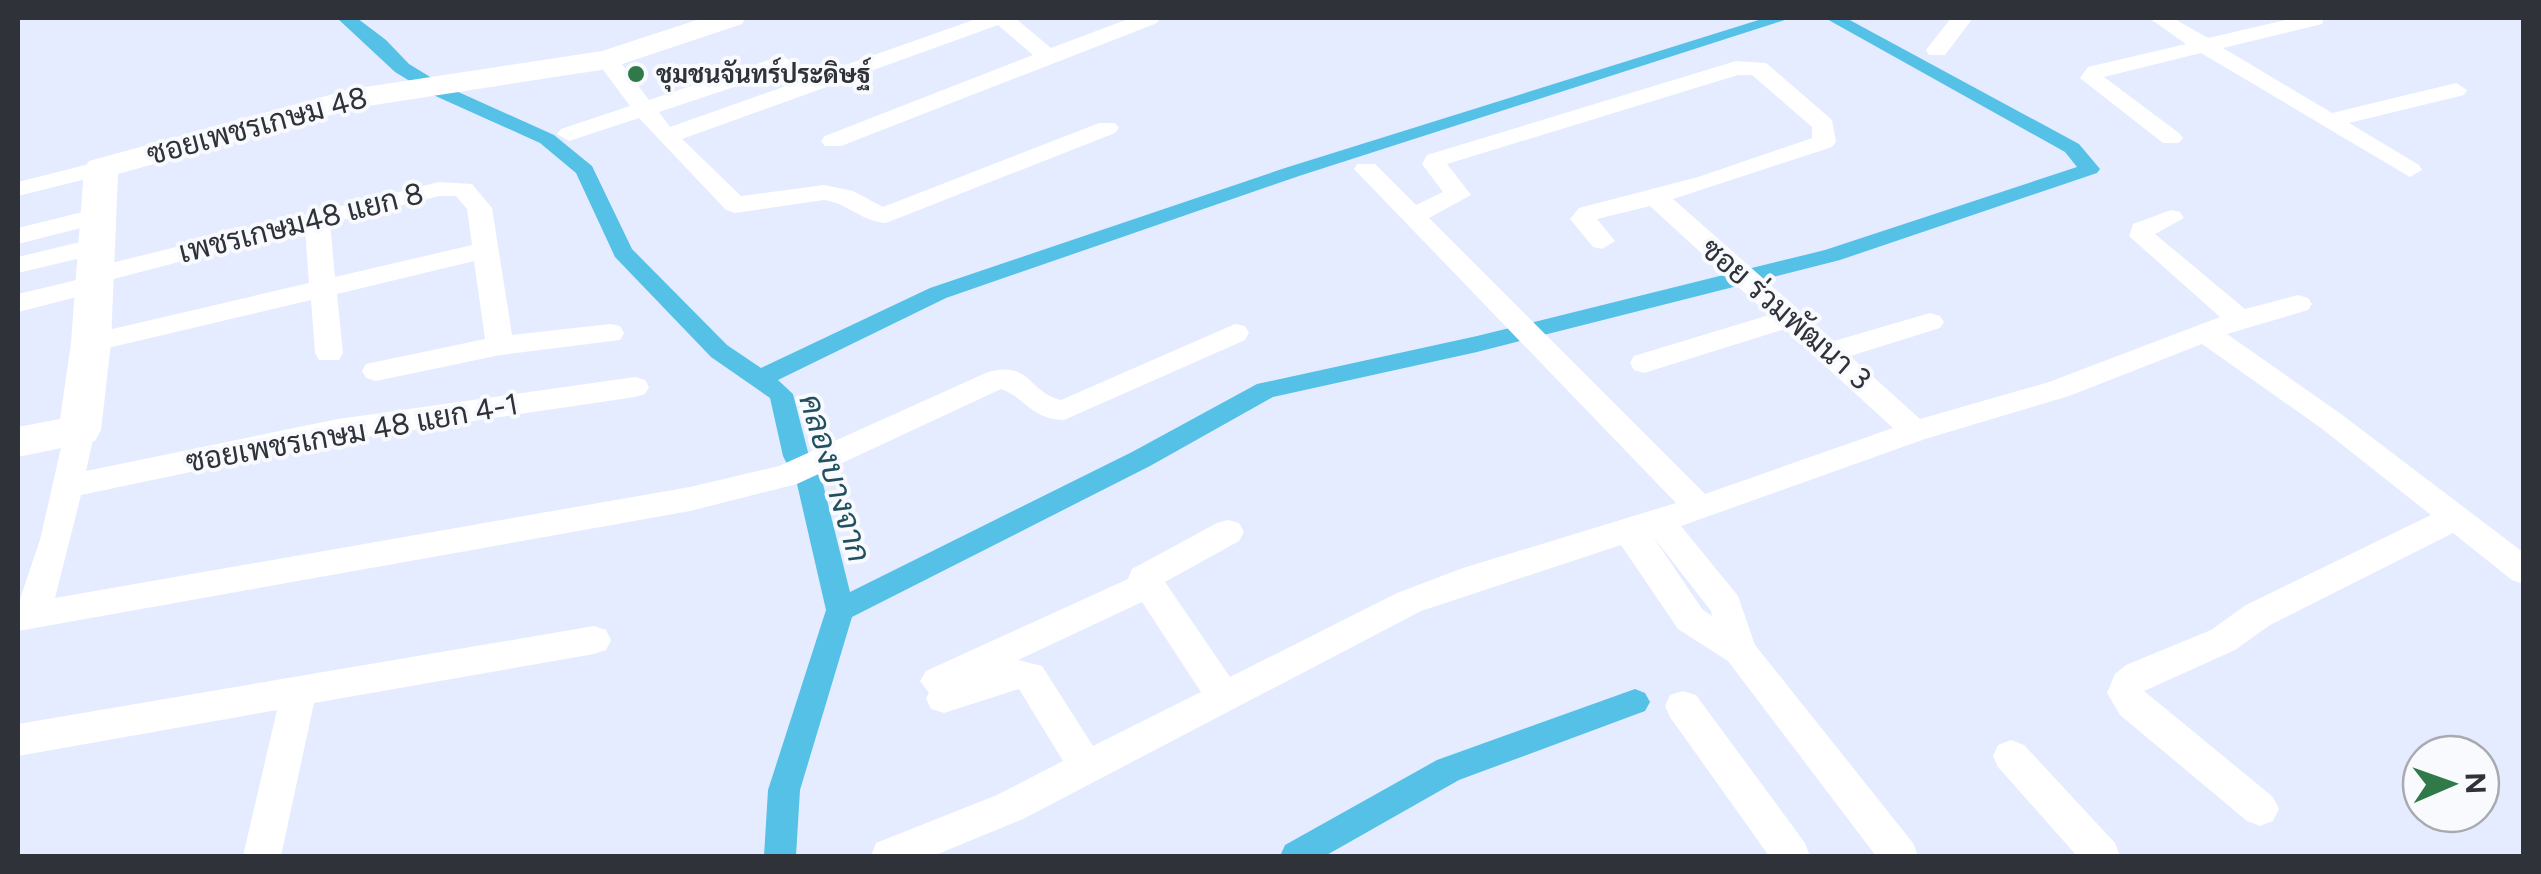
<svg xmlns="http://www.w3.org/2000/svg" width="2541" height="874" font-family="Figtree,Sarabun,sans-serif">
<rect width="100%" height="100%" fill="#e6ecff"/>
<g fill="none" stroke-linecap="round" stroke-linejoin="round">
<path fill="#55c1e6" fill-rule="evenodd" d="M337 18H357L386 40 409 64 445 86 554 135 592 166 632 249 727 345 761 368 930 288 1285 168 1765 18H1791L1299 176 946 298 778 380 793 394 809 456 823 484 850 592 1132 452 1257 384 1477 336 1825 250 2077 167 2065 152 1825 18H1846L2079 144 2100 169 2097 173 1840 260 1477 352 1273 397 1150 466 852 617 800 790 796 856H764L768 790 826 610 797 484 783 456 770 398 711 357 615 257 576 173 540 143 431 94 395 72Z
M1635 689 1645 693 1650 702 1645 711 1459 780 1325 856H1280L1285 845 1437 760Z"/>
<path fill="#fff" fill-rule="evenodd" d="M979 18H1015L1051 48 1131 18H1160L1157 23 841 146H825L821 141 825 136 1033 55 998 25 682 139 741 196 824 185 853 191 883 207 1099 123H1115L1119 128 1115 133 886 223C861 221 847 203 824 200L735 213 726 210 639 118 569 141 557 134 561 129 630 106 596 60 599 55H615L649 100 775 58 783 56 794 63 791 68 659 112 670 127Z
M1951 18H1973L1945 55H1929L1926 50Z
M2149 18H2173L2208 38 2294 18H2324L2322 24 2223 48 2332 113 2456 83 2467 90 2464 95 2349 123 2419 165 2422 170 2410 177 2201 53 2104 77 2179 133 2183 138 2179 143H2163L2080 78 2088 67 2186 44Z
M1736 61 1766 63 1832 120 1836 142 1832 147 1673 199 1834 341 1930 313 1940 316 1944 322 1940 328 1850 356 1920 419 2049 382 2220 317 2129 236 2133 224 2171 210 2180 212 2184 218 2155 234 2245 309 2298 295 2308 298 2312 304 2308 310 2227 334 2341 414 2524 553V584L2512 580 2453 533 2270 625 2235 650 2144 691 2273 797 2279 809 2273 821 2260 826 2247 821 2120 715 2107 693 2115 674 2126 665 2211 630 2246 605 2431 515 2321 428 2202 344 2069 396 1925 439 1681 526 1738 596 1755 645 1913 843 1918 856H1876L1728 661 1678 629 1621 545 1421 611 1023 819 933 856H871L876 843 997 795 1063 761 1019 689 944 713 931 709 926 698 929 693 920 681 926 671 1128 579 1132 569 1217 523 1228 520 1239 523 1244 532 1239 541 1165 582 1230 677 1397 593 1463 568 1676 503 1354 169 1357 164H1375L1416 205 1443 192 1422 164 1427 155ZM1738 75H1752L1812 127V138L1698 177 1579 208 1570 219 1593 247 1602 249 1615 241 1597 219 1650 206 1769 315 1634 356 1630 363 1634 370 1644 373 1785 329 1893 428 1705 494 1429 218 1471 195 1447 164ZM1652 535 1711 611 1712 616 1702 609ZM1142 602 1201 692 1093 746 1042 666 1018 660Z
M101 161 113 168 110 173 18 196V182Z
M439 182 472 184 492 208 512 335 610 324 620 326 624 333 620 340 500 355 376 381 366 378 362 371 366 364 485 339 474 261 337 294 343 353 339 360H319L315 353 311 300 91 352 81 350 77 343 81 336 91 334 309 283 305 229 106 281 104 290 18 312V294L85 278 87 269ZM439 196H456L467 209 472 245 335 277 330 223Z
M99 208 108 211 112 216 108 221 18 244V228Z
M97 238 110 246 106 252 18 273V257Z
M1235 324 1245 326 1249 333 1245 340 1064 420C1030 419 1026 398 1001 389L797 484 690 511 18 631V605L40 540 65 430 69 422 80 419 91 422 95 430 86 471 338 419 635 377 645 380 649 387 645 394 635 397 338 441 81 495 55 598 690 487 779 466 988 372C1030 360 1029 393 1061 400Z
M594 626 606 630 611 640 606 650 594 654 314 703 281 856H243L277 710 18 756V724Z
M1683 691 1696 695 1805 843 1810 856H1769L1670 717 1665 706 1670 695Z
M2011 740 2024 745 2115 843 2120 856H2077L1998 767 1993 756 1998 745Z"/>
<path fill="#fff" fill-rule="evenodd" d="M703 18H746L742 24 607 69 355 108 118 174 111 343 101 430 95 441 18 457V427L60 419 71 343 84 168 89 161 352 89 602 51Z"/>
</g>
<circle fill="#2f7a48" stroke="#f8fafd" stroke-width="4" cx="636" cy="74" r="10"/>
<g text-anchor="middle" stroke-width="8" stroke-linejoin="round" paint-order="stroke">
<g font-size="25" font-weight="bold" fill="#2f3239" stroke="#f8fafd" text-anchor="start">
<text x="656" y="83">ชุมชนจันทร์ประดิษฐ์</text>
</g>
<g font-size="30" fill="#2f3239" stroke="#f8fafd">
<text transform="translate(257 126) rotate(-15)" y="10">ซอยเพชรเกษม 48</text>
<text transform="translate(301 223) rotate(-14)" y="10">เพชรเกษม48 แยก 8</text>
<text transform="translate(1786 314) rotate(41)" y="10">ซอย ร่วมพัฒนา 3</text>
<text transform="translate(352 433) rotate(-10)" y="10">ซอยเพชรเกษม 48 แยก 4-1</text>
</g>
<g font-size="32" font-style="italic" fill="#225060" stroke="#f8fafd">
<text transform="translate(835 478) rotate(73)" y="11">คลองบางจาก</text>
</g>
</g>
<rect width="2541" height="874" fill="none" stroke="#2f3239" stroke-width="40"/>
<g transform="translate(2451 784) rotate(88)"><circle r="48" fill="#f8fafd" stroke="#a8aaaf" stroke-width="2.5"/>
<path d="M0-8L18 38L0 25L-18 38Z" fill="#2f7a48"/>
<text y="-15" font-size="28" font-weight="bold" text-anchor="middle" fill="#2f3239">N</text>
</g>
</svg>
